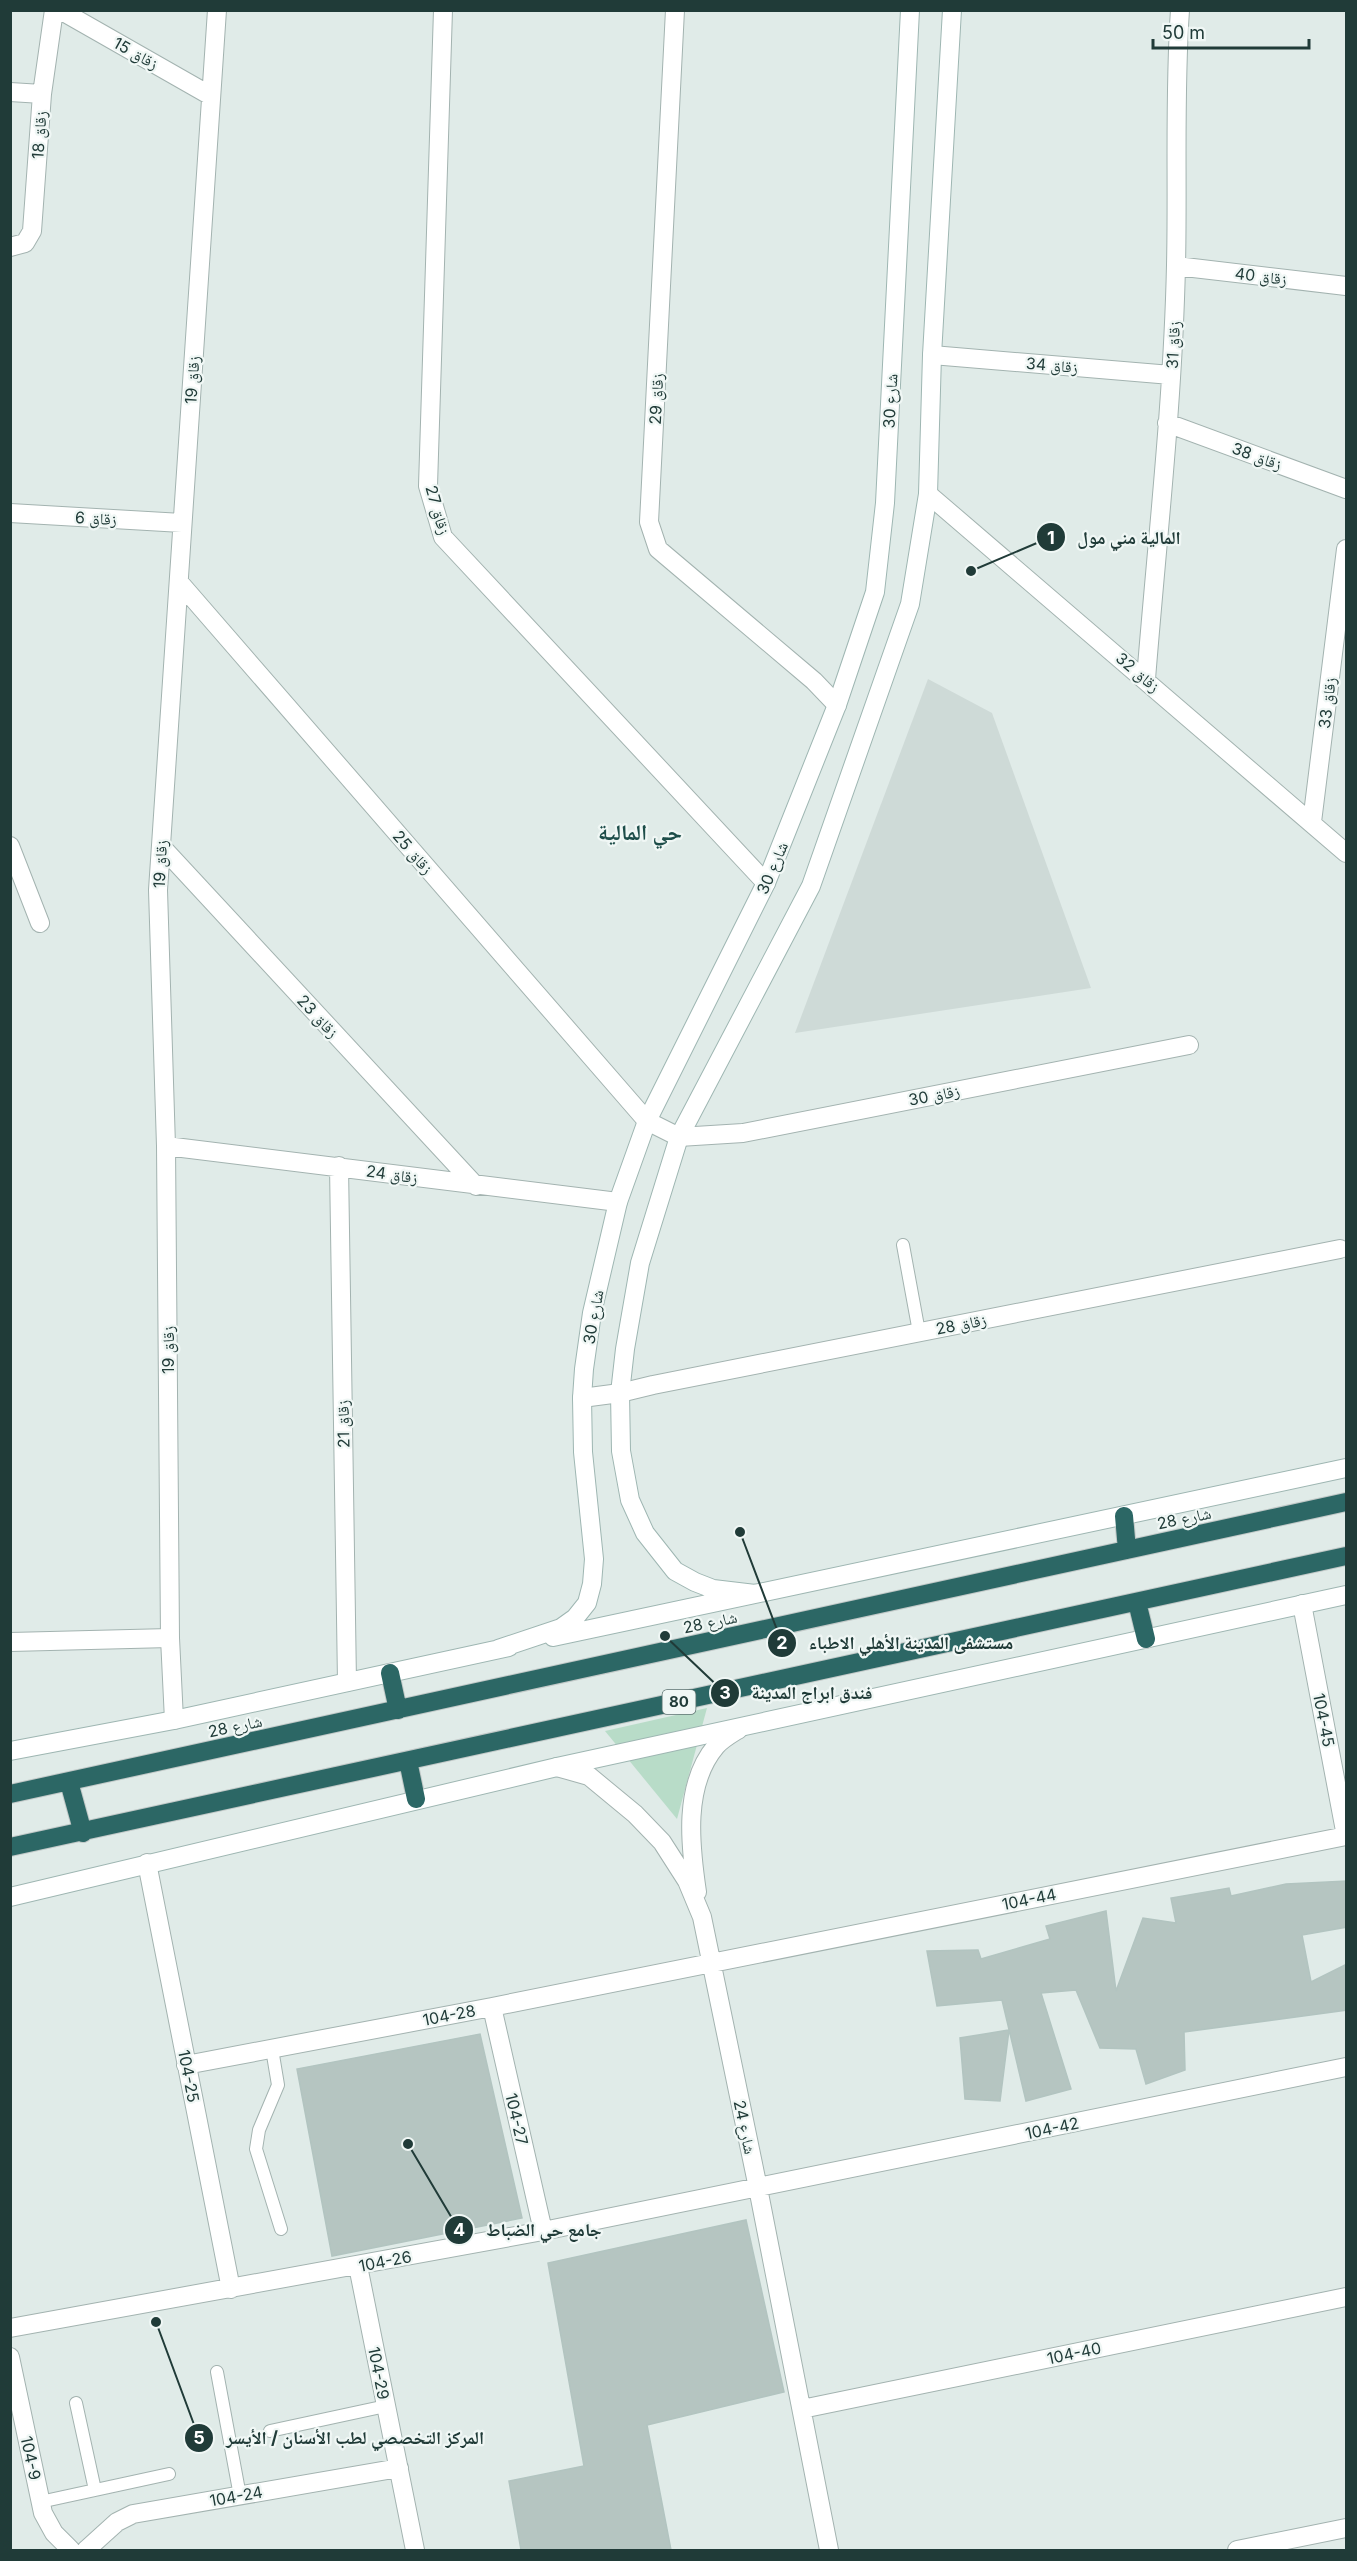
<svg xmlns="http://www.w3.org/2000/svg" width="1357" height="2561" font-family="Inter,'Noto Naskh Arabic',sans-serif">
<rect width="100%" height="100%" fill="#e0ebe8"/>
<path fill="#cedad7" d="M928 679 992 713 1091 988 795 1033Z"/>
<path fill="#b8dcc8" d="M707 1708 677 1819 605 1731Z"/>
<path fill="#b5c5c1" stroke="#b2c4c0" stroke-width="1.5" d="M1347 1881V1927L1302 1935 1311 1982 1347 1964V2010L1184 2032 1185 2070 1146 2084 1136 2049 1100 2048 1076 1990 1041 1993 1071 2089 1026 2101 1002 2000 937 2006 927 1951 978 1950 981 1959 1050 1939 1046 1926 1106 1911 1116 1991 1143 1918 1176 1923 1171 1898 1229 1888 1231 1896 1286 1884Z
M1009 2030 1000 2101 965 2099 960 2038Z
M480 2034 522 2218 332 2256 297 2069Z
M746 2220 784 2392 647 2425 671 2550H521L509 2481 584 2466 548 2263Z"/>
<g fill="none" stroke-linecap="round" stroke-linejoin="round">
<g stroke="#a3b3b0" stroke-width="14">
<path id="lane" d="M903 1245 919 1332
M272 2049 278 2085 259 2130 256 2149 281 2229
M217 2372 240 2496
M76 2403 95 2490
M270 2431 386 2406
M40 2502 169 2474"/>
</g>
<g stroke="#a3b3b0" stroke-width="20">
<path id="street" d="M60 10 211 96
M443 10 428 486 443 537 766 883
M675 10 649 522 658 549 814 681 837 705
M10 92 42 94
M10 247 25 243 32 231 42 94 54 10
M1176 266 1346 286
M932 355 1171 375
M1167 423 1346 489
M928 494 1346 853
M10 513 182 523
M179 582 647 1121 679 1137 743 1133 1189 1045
M1146 679C1157 541 1173 403 1176 265 1178 181 1174 95 1180 10
M1312 822 1346 549
M10 846 40 923
M161 846 476 1186
M166 1146 618 1202
M339 1166 347 1682
M582 1398 620 1393 653 1385 1340 1249
M1302 1604 1346 1836
M10 1642 170 1638
M174 1720 170 1638 166 1146 158 890 217 10
M557 1767 589 1776 635 1814 662 1842 687 1881 702 1917 758 2188 829 2550
M147 1863 231 2289
M697 1892C690 1845 683 1785 716 1746 722 1739 731 1734 739 1729
M492 2007 543 2231
M186 2065 492 2007 1346 1836
M358 2266 415 2550
M10 2328 543 2231 1346 2067
M10 2357 43 2513 54 2533 71 2550
M802 2409 1346 2297
M86 2550 117 2522 133 2514 399 2468
M1237 2550 1346 2528"/>
</g>
<g stroke="#9eb6b2" stroke-width="20">
<path id="secondary" d="M755 1594 713 1589 695 1582 675 1571 645 1533 630 1500 621 1451 620 1393 625 1349 640 1263 679 1137 811 886 910 604 928 494 932 355 952 10
M553 1637 1346 1468
M498 1649 561 1628 575 1618 587 1603 592 1584 594 1559 583 1452 582 1398 584 1369 592 1313 618 1202 647 1121 766 883 837 705 875 592 885 503 910 10
M10 1751 174 1720 509 1647
M10 1897 557 1767 1346 1595"/>
</g>
<g stroke="#c1c8c7" stroke-width="20">
<path id="highway" d="M1124 1516 1127 1550
M1137 1602 1146 1639
M390 1673 398 1710
M408 1761 416 1799
M69 1782 83 1833
M10 1794 1346 1502
M10 1847 1346 1556"/>
</g>
<use href="#lane" stroke="#fff" stroke-width="12"/>
<use href="#street" stroke="#fff" stroke-width="18"/>
<use href="#secondary" stroke="#fff" stroke-width="18"/>
<use href="#highway" stroke="#2c6765" stroke-width="18"/>
</g>
<g text-anchor="middle" stroke-width="4.5" stroke-linejoin="round" paint-order="stroke">
<rect fill="#f0f7f5" stroke="#5e7371" stroke-width="1.5" x="662.5" y="1690" width="33" height="24" rx="4.5"/>
<g font-size="15" font-weight="bold" fill="#203b38">
<text x="679" y="1707">80</text>
</g>
<g font-size="16" fill="#203b38" stroke="#f0f7f5">
<text transform="translate(136 53) rotate(29)" y="6">زقاق 15</text>
<text transform="translate(39 135) rotate(-86)" y="6">زقاق 18</text>
<text transform="translate(1261 276) rotate(7)" y="6">زقاق 40</text>
<text transform="translate(1173 345) rotate(-87)" y="6">زقاق 31</text>
<text transform="translate(1052 365) rotate(5)" y="6">زقاق 34</text>
<text transform="translate(192 380) rotate(-86)" y="6">زقاق 19</text>
<text transform="translate(656 399) rotate(-87)" y="6">زقاق 29</text>
<text transform="translate(890 401) rotate(-87)" y="6">شارع 30</text>
<text transform="translate(1257 456) rotate(20)" y="6">زقاق 38</text>
<text transform="translate(438 510) rotate(74)" y="6">زقاق 27</text>
<text transform="translate(96 518) rotate(3)" y="6">زقاق 6</text>
<text transform="translate(1138 672) rotate(40)" y="6">زقاق 32</text>
<text transform="translate(1327 703) rotate(-83)" y="6">زقاق 33</text>
<text transform="translate(413 852) rotate(49)" y="6">زقاق 25</text>
<text transform="translate(160 864) rotate(-87)" y="6">زقاق 19</text>
<text transform="translate(772 868) rotate(-67)" y="6">شارع 30</text>
<text transform="translate(318 1016) rotate(47)" y="6">زقاق 23</text>
<text transform="translate(934 1095) rotate(-11)" y="6">زقاق 30</text>
<text transform="translate(392 1174) rotate(8)" y="6">زقاق 24</text>
<text transform="translate(593 1317) rotate(-80)" y="6">شارع 30</text>
<text transform="translate(961 1324) rotate(-11)" y="6">زقاق 28</text>
<text transform="translate(168 1350) rotate(-90)" y="6">زقاق 19</text>
<text transform="translate(343 1424) rotate(-91)" y="6">زقاق 21</text>
<text transform="translate(1184 1518) rotate(-12)" y="6">شارع 28</text>
<text transform="translate(710 1622) rotate(-12)" y="6">شارع 28</text>
<text transform="translate(1324 1720) rotate(79)" y="6">104-45</text>
<text transform="translate(235 1726) rotate(-12)" y="6">شارع 28</text>
<text transform="translate(1029 1899) rotate(-11)" y="6">104-44</text>
<text transform="translate(449 2015) rotate(-11)" y="6">104-28</text>
<text transform="translate(189 2076) rotate(79)" y="6">104-25</text>
<text transform="translate(517 2119) rotate(77)" y="6">104-27</text>
<text transform="translate(745 2127) rotate(78)" y="6">شارع 24</text>
<text transform="translate(1052 2128) rotate(-12)" y="6">104-42</text>
<text transform="translate(385 2261) rotate(-11)" y="6">104-26</text>
<text transform="translate(1074 2353) rotate(-12)" y="6">104-40</text>
<text transform="translate(379 2373) rotate(79)" y="6">104-29</text>
<text transform="translate(31 2458) rotate(78)" y="6">104-9</text>
<text transform="translate(236 2496) rotate(-10)" y="6">104-24</text>
</g>
<g font-size="22" font-weight="bold" fill="#1d4d49" stroke="#f0f7f5">
<text x="640" y="840">حي المالية</text>
</g>
</g>
<path fill="none" stroke="#203b38" stroke-width="2" d="M971 571L1051 537M740 1532L782 1643M665 1636L725 1693M408 2144L459 2230M156 2322L199 2438"/>
<g fill="#203b38" stroke="#f0f7f5" stroke-width="2">
<circle cx="971" cy="571" r="6"/>
<circle cx="740" cy="1532" r="6"/>
<circle cx="665" cy="1636" r="6"/>
<circle cx="408" cy="2144" r="6"/>
<circle cx="156" cy="2322" r="6"/>
<circle cx="1051" cy="537" r="15"/>
<circle cx="782" cy="1643" r="15"/>
<circle cx="725" cy="1693" r="15"/>
<circle cx="459" cy="2230" r="15"/>
<circle cx="199" cy="2438" r="15"/>
</g>
<g font-size="18" text-anchor="middle" font-weight="bold" fill="#fff">
<text x="1051" y="544">1</text>
<text x="782" y="1649">2</text>
<text x="725" y="1699">3</text>
<text x="459" y="2236">4</text>
<text x="199" y="2444">5</text>
</g>
<g font-size="18" text-anchor="middle" font-weight="bold" fill="#203b38" stroke="#f0f7f5" stroke-width="4.5" stroke-linejoin="round" paint-order="stroke">
<text x="1129" y="544">المالية مني مول</text>
<text x="911" y="1649">مستشفى المدينة الأهلي الاطباء</text>
<text x="812" y="1699">فندق ابراج المدينة</text>
<text x="544" y="2236">جامع حي الضباط</text>
<text x="355" y="2444">المركز التخصصي لطب الأسنان / الأيسر</text>
</g>
<rect width="1357" height="2561" fill="none" stroke="#203b38" stroke-width="24"/>
<path d="M1153 39v9h156v-9" fill="none" stroke="#203b38" stroke-width="3"/>
<text x="1162" y="39" font-size="18" fill="#203b38" stroke="#f0f7f5" stroke-width="4.5" paint-order="stroke">50 m</text>
</svg>
